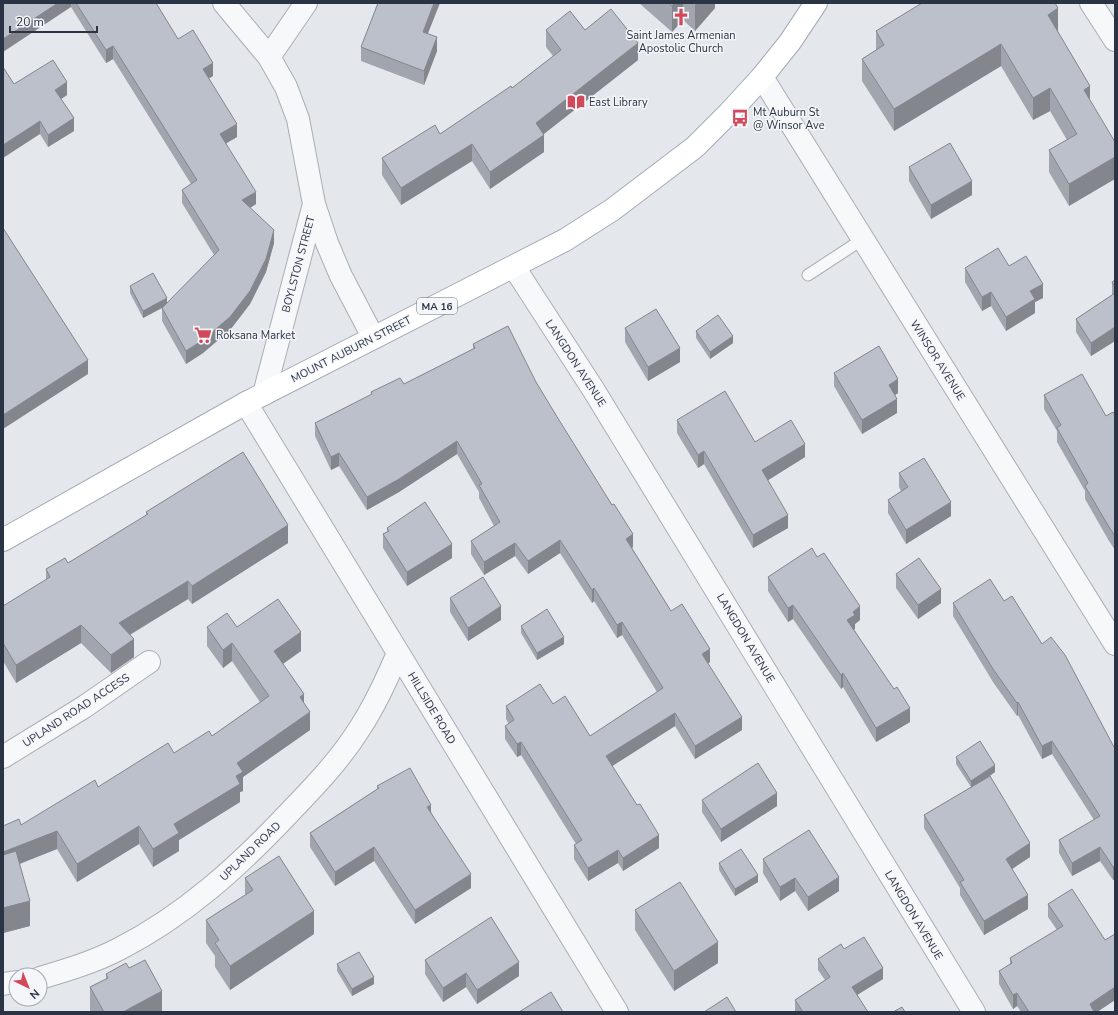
<svg xmlns="http://www.w3.org/2000/svg" width="1118" height="1015" font-family="'Nunito Sans',sans-serif">
<rect width="100%" height="100%" fill="#e4e7ec"/>
<g fill="none" stroke-linecap="round" stroke-linejoin="round">
<g stroke="#a9aeb7" stroke-width="13">
<path id="service" d="M808 275 863 239"/>
</g>
<g stroke="#a9aeb7" stroke-width="24">
<path id="minor" d="M224 3 269 57 286 87 298 119 314 204 327 243 341 276 373 337
M269 57 306 3
M762 77 1115 644
M514 267 593 389 974 1012
M264 394 314 204
M246 403 617 1012
M3 757 84 707 149 662
M40 978C67 970 94 962 119 949 184 916 238 867 288 814 314 787 340 760 360 728 375 705 387 679 398 653
M3 984 16 982"/>
</g>
<g stroke="#a9aeb7" stroke-width="24">
<path id="tertiary" d="M1091 3 1115 40"/>
</g>
<g stroke="#a3abb8" stroke-width="24">
<path id="primary" d="M3 540 246 403 565 240 612 210 695 147 729 113 762 77 790 42 816 3"/>
</g>
<use href="#service" stroke="#f7f8fa" stroke-width="11"/>
<use href="#minor" stroke="#f7f8fa" stroke-width="22"/>
<use href="#tertiary" stroke="#f7f8fa" stroke-width="22"/>
<use href="#primary" stroke="#fff" stroke-width="22"/>
</g>
<path fill="#a1a5ae" d="M4 3H156L178 39 213 76 209 78 237 137 226 143 256 204 250 208 274 243 266 272 250 304 230 330 203 353 186 364 162 321V308L164 307 143 318 130 293V286L167 304 214 255 182 203V190L191 184 113 59 106 63 71 7Z
M639 3H715V8L695 31 683 20 672 32Z
M546 30H585L638 60 544 134V152L490 189 472 161 401 205 382 175V158L440 134 512 88 553 56 546 47Z
M876 31H1058H1057L1090 86 1069 206 1049 172V150L1067 140 1050 111 1033 120 1001 66 894 131 862 81V59L876 50Z
M428 34 437 51 424 85 361 61V47Z
M14 84 67 95 61 99 74 131 48 147 40 134Z
M909 167 972 195 931 219 909 181Z
M1009 266 1043 298 1035 302V313L1006 331 991 306 982 311 965 282V268Z
M1115 280V341L1091 356 1076 332V319L1112 295V282Z
M625 328 680 362 648 381 625 342Z
M696 331 733 343 710 359 696 338Z
M473 344 536 382 633 547 632 548 671 611 710 662 708 664 742 730 695 759 675 726 612 766 659 848 623 871 618 863 588 881 574 859V845L576 844 521 755 517 757 505 739V726L509 724 506 719V706L553 704 590 736 657 692 622 635 617 638 594 601 592 603 560 553 528 574 515 556 484 575 471 554V541L494 526 479 498V492L457 454 399 492 367 510 339 466 331 470 315 436V423L371 395V392L404 384 473 349Z
M834 373 898 393 895 395 897 413 862 434 834 386Z
M1044 395 1106 416 1115 415V550L1109 541 1085 499V491L1057 442V431L1044 409Z
M677 420 755 442 805 457 768 480 788 528 753 548 704 464 698 468 677 433Z
M899 473 951 516 906 544 888 513V500L901 491 899 487Z
M146 512 288 543 192 604 188 599 130 635 134 657 111 673 81 643 16 683 3 661V606L46 580V569L68 563 146 516Z
M387 528 452 558 407 586 383 548V534L387 532Z
M896 574 941 603 918 619 896 588Z
M768 577 860 620 855 624V629H854L910 722 876 742 843 687 841 689 793 619 788 622 768 591Z
M450 598 501 620 468 641 450 612Z
M1004 601 1042 644 1114 747 1115 746V879L1113 880 1100 861 1072 876 1059 853V840L1094 820 1052 754 1042 759 1018 715 1017 716 993 682 953 616V603Z
M521 626 564 644 537 660 521 633Z
M207 627H237L301 651 283 664 304 703 310 730 243 777V791L240 792V802L179 840V851L153 867 139 844 77 882 57 849 20 864 30 926 3 933V826L21 825 98 787 212 736 260 702 232 661 223 668 207 646Z
M956 757 995 772 990 776 1030 857 1012 869 1028 909 984 935 960 895V888L924 828V815L971 787 956 764Z
M377 786 431 812 471 888 415 924 374 861 335 886 310 847V833L377 789Z
M702 800 777 806 721 842 702 812Z
M763 859 839 891 808 911 795 891 780 901 763 873Z
M719 863 758 882 735 896 719 870Z
M245 878 314 934 230 990 215 967V956L206 943V920L245 895Z
M1048 904 1105 940 1115 1000 1097 1012H1021L1017 1006 1013 1009 999 984V971L1010 964V958L1057 930 1048 917Z
M635 910 718 963 674 991 635 930Z
M844 949 883 979 857 995 868 1012H795V1000L825 980 818 970V959Z
M425 960 519 976 477 1004 466 987 443 1002 425 974Z
M337 964 374 984 352 996 337 971Z
M129 968 162 1012H90V987L106 979V974Z"/>
<path fill="#83868d" d="M58 3H71V7L3 52V39Z
M434 3H440L423 46V32Z
M674 3H683V20L672 32V6Z
M697 3H715V8L695 31V5Z
M1058 8V31L1048 37V15Z
M437 37V51L424 85V71Z
M638 43V60L536 140V123Z
M1001 44V66L894 131V109Z
M113 46V59L106 63V50Z
M213 63V76L203 82V69Z
M67 82V95L55 103V90Z
M1090 86V108L1084 90Z
M1050 88V111L1033 120V98Z
M74 118V131L48 147V135Z
M40 121V134L3 158V145Z
M237 124V137L220 147V134Z
M544 135V152L490 189V172Z
M472 144V161L401 205V188Z
M1115 157V179L1069 206V184Z
M972 181V195L931 219V205Z
M256 192V204L242 213V200Z
M274 230V243L266 272 250 304 230 330 203 353 186 364V351Z
M1043 284V298L1035 302V313L1006 331V317L1030 291Z
M991 292V306L982 311V297Z
M167 298V305L143 318V311Z
M1115 327V341L1091 356V343Z
M733 336V343L710 359V352Z
M680 348V362L648 381V367Z
M88 360V374L3 429V415Z
M898 379V393L889 399V385Z
M897 399V413L862 434V420Z
M457 441V454L399 492 367 510V497Z
M805 444V457L762 484V470Z
M704 451V464L698 468V455Z
M339 453V466L331 470V457Z
M951 502V516L906 544V530Z
M788 515V528L753 548V535Z
M288 525V543L192 604V586Z
M633 534V547L626 552V539Z
M560 540V553L528 574V561Z
M515 543V556L484 575V562Z
M452 544V558L407 586V572Z
M188 581V599L119 641V623Z
M594 588V601L592 603V590Z
M941 589V603L918 619V605Z
M793 605V619L788 622V608Z
M501 606V620L468 641V628Z
M860 606V620L855 624V629L847 634V620L853 612Z
M622 622V635L617 638V625Z
M81 625V643L16 683V665Z
M301 632V651L274 670V651Z
M564 637V644L537 660V653Z
M134 639V657L111 673V655Z
M232 643V661L223 668V650Z
M710 649V662L702 667V654Z
M843 673V687L841 689V675Z
M304 694V713L300 697Z
M1018 702V715L1017 716V703Z
M910 708V722L876 742V728Z
M310 712V730L243 777V791L240 792V802L179 840V851L153 867V849L174 824 236 776 237 763Z
M675 713V726L606 770V756Z
M742 717V730L695 759V746Z
M1052 741V754L1042 759V746Z
M521 742V755L517 757V744Z
M995 765V772L971 788V781Z
M777 793V806L721 842V829Z
M431 805V819L427 807Z
M139 826V844L77 882V864Z
M57 831V849L3 870V852Z
M659 835V848L623 871V858Z
M1030 843V857L1006 873V859Z
M374 847V861L335 886V872Z
M1100 847V861L1072 876V863Z
M618 850V863L588 881V868Z
M1115 865V879L1113 880V867Z
M471 874V888L415 924V910Z
M758 875V882L735 896V889Z
M839 877V891L808 911V897Z
M795 878V891L780 901V887Z
M1028 895V909L984 935V921Z
M30 901V926L3 933V908Z
M314 911V934L230 990V966Z
M718 942V963L674 991V971Z
M519 962V976L477 1004V990Z
M883 968V979L852 998V987Z
M466 973V987L443 1002V988Z
M374 977V984L352 996V989Z
M1115 987V1000L1097 1012H1090V1004Z
M162 991V1012H123Z
M1017 993V1006L1013 1009V995Z"/>
<path fill="#bbc0ca" stroke="#83868d" d="M4 3H58L3 39V4Z
M76 3H156L178 39 193 30 213 63 203 69 237 124 220 134 256 192 242 200 274 230 266 259 250 291 230 317 203 340 186 351 162 308 219 250 182 190 197 180 113 46 106 50Z
M378 3H434L423 32 437 37 424 71 361 47Z
M669 3H674L672 6Z
M922 3H1055L1058 8 1048 15 1090 86 1084 90 1115 142V157L1069 184 1049 150 1077 134 1050 88 1033 98 1001 44 894 109 862 59 884 45 876 31Z
M611 9 638 43 536 123 544 135 490 172 472 144 401 188 382 158 435 125 440 134 511 86 512 88 561 50 546 30 570 11 585 30Z
M53 60 67 82 55 90 74 118 48 135 40 121 3 145V67L14 84Z
M950 143 972 181 931 205 909 167Z
M3 228 88 360 3 415Z
M998 248 1009 266 1026 256 1043 284 1030 291 1035 299 1006 317 991 292 982 297 965 268Z
M153 273 167 298 143 311 130 286Z
M1115 280V287L1112 282Z
M1115 293V327L1091 343 1076 319Z
M656 309 680 348 648 367 625 328Z
M718 315 733 336 710 352 696 331Z
M508 326 536 382 559 420 612 505 614 504 633 534 626 539 671 611 682 604 710 649 702 654 742 717 695 746 675 713 606 756 637 805 640 804 659 835 623 858 618 850 588 868 574 845 582 840 521 742 517 744 505 726 514 720 506 706 540 684 553 704 565 696 590 736 663 688 622 622 617 625 594 588 592 590 560 540 528 561 515 543 484 562 471 541 500 522 479 485 482 484 457 441 399 479 367 497 339 453 331 457 315 423 372 394 371 392 400 378 404 384 475 348 473 344Z
M879 346 898 379 889 385 897 399 862 420 834 373Z
M1082 374 1106 416 1113 412 1115 415V536L1109 527 1085 486 1088 483 1057 428 1061 425 1044 395Z
M725 391 755 442 791 420 805 444 762 470 788 515 753 535 704 451 698 455 677 420Z
M243 452 288 525 192 586 188 581 119 623 134 639 111 655 81 625 16 665 3 643V606L50 577 46 569 65 558 68 563 148 514 146 512Z
M924 458 951 502 906 530 888 500 908 487 899 473Z
M425 502 452 544 407 572 383 534 389 531 387 528Z
M812 548 817 557 824 553 860 606 853 612 855 615 847 620 894 689 897 687 910 708 876 728 843 673 841 675 793 605 788 608 768 577Z
M919 558 941 589 918 605 896 574Z
M483 577 501 606 468 628 450 598Z
M990 579 1004 601 1012 596 1042 644 1051 637 1065 655 1114 747 1115 746V865L1113 867 1100 847 1072 863 1059 840 1100 816 1052 741 1042 746 1018 702 1017 703 993 669 953 603Z
M278 599 301 632 274 651 304 694 300 697 310 712 237 763 243 772 236 776 240 784 174 824 179 833 153 849 139 826 77 864 57 831 3 852V826L19 819 21 825 95 780 98 787 168 743 174 753 209 731 212 736 269 696 232 643 223 650 207 627 227 613 237 627Z
M547 609 564 637 537 653 521 626Z
M980 741 995 765 971 781 956 757Z
M758 763 777 793 721 829 702 800Z
M410 768 431 805 427 807 471 874 415 910 374 847 335 872 310 833 379 788 377 786Z
M990 776 1030 843 1006 859 1028 895 984 921 960 882 964 880 924 815Z
M809 830 839 877 808 897 795 878 780 887 763 859Z
M741 849 758 875 735 889 719 863Z
M16 851 30 901 3 908V855Z
M279 856 314 911 230 966 215 943 219 940 206 920 253 890 245 878Z
M680 882 718 942 674 971 635 910Z
M1072 889 1105 940 1115 934V987L1090 1004 1094 1012H1029L1017 993 1013 995 999 971 1012 963 1010 958 1063 926 1048 904Z
M491 917 519 962 477 990 466 973 443 988 425 960Z
M864 937 883 968 852 987 868 1012H829L828 1011 827 1012H803L795 1000 830 977 818 959 841 944 844 949Z
M359 952 374 977 352 989 337 964Z
M145 960 162 991 123 1012H104L90 987 108 978 106 974 126 963 129 968Z
M551 992 563 1012H519Z
M727 997 736 1012H704Z
M902 1007 905 1012H893Z"/>
<defs>
<g id="church-bare" transform="scale(1.38)"><path d="M-1.2-6h2.4v3.5h3.3v2.4h-3.3V6h-2.4V-.1h-3.3v-2.4h3.3Z" fill="#d1495b" stroke="#f4f6f9" stroke-width="2.5" paint-order="stroke"/></g>
<g id="library-bare" transform="scale(1.38)"><path d="M-6-4Q-3-5.5-.7-3.5V5Q-3 3-6 4ZM6-4Q3-5.5 .7-3.5V5Q3 3 6 4Z" fill="#d1495b" stroke="#f4f6f9" stroke-width="2.5" paint-order="stroke"/></g>
<g id="bus-bare" transform="scale(1.38)"><path d="M-5-6H5V4H4V6H2V4H-2V6H-4V4H-5ZM-3.5-4V0h7V-4ZM-3.5 1.2v1.5H-2V1.2ZM2 1.2v1.5H3.5V1.2Z" fill="#d1495b" stroke="#f4f6f9" stroke-width="2.5" paint-order="stroke"/></g>
<g id="supermarket-bare" transform="scale(1.38)"><path d="M-6-5.5h2.5l.6 2H6L4.5 2H-2.5L-4.4-4H-6ZM-1.5 3.2a1.3 1.3 0 1 0 .1 0ZM3 3.2a1.3 1.3 0 1 0 .1 0Z" fill="#d1495b" stroke="#f4f6f9" stroke-width="2.5" paint-order="stroke"/></g>
</defs>
<g fill-rule="evenodd">
<use href="#church-bare" x="681" y="17"/>
<use href="#library-bare" x="576" y="102"/>
<use href="#bus-bare" x="740" y="118"/>
<use href="#supermarket-bare" x="203" y="335"/>
</g>
<g text-anchor="middle" stroke-width="3" stroke-linejoin="round" paint-order="stroke">
<rect fill="#f4f6f9" stroke="#676e7b" stroke-width="1" x="417" y="298" width="40" height="16" rx="3"/>
<g font-size="10" font-weight="bold" fill="#2b3445">
<text x="437" y="310">MA 16</text>
</g>
<g font-size="11" fill="#2b3445" stroke="#f4f6f9" text-anchor="start">
<text x="681" y="39" text-anchor="middle">Saint James Armenian<tspan x="681" dy="13">Apostolic Church</tspan></text>
<text x="589" y="106">East Library</text>
<text x="753" y="116">Mt Auburn St<tspan x="753" dy="13">@ Winsor Ave</tspan></text>
<text x="216" y="339">Roksana Market</text>
</g>
<g font-size="11" fill="#2b3445" stroke="#f4f6f9">
<text transform="translate(298 264) rotate(-75)" y="4">BOYLSTON STREET</text>
<text transform="translate(351 349) rotate(-27)" y="4">MOUNT AUBURN STREET</text>
<text transform="translate(938 360) rotate(58)" y="4">WINSOR AVENUE</text>
<text transform="translate(576 363) rotate(57)" y="4">LANGDON AVENUE</text>
<text transform="translate(746 638) rotate(59)" y="4">LANGDON AVENUE</text>
<text transform="translate(432 708) rotate(59)" y="4">HILLSIDE ROAD</text>
<text transform="translate(76 710) rotate(-33)" y="4">UPLAND ROAD ACCESS</text>
<text transform="translate(250 851) rotate(-44)" y="4">UPLAND ROAD</text>
<text transform="translate(914 915) rotate(59)" y="4">LANGDON AVENUE</text>
</g>
</g>
<rect width="1118" height="1015" fill="none" stroke="#2b3445" stroke-width="8"/>
<g transform="translate(28 987) rotate(137)"><circle r="19" fill="#f4f6f9" stroke="#a4a8b1"/>
<path d="M0-3L7 15L0 10L-7 15Z" fill="#d1495b"/>
<text y="-6" font-size="11" font-weight="bold" text-anchor="middle" fill="#2b3445">N</text>
</g>
<path d="M10 26v6h87v-6" fill="none" stroke="#2b3445" stroke-width="2"/>
<text x="16" y="26" font-size="12" fill="#2b3445" stroke="#f4f6f9" stroke-width="3" paint-order="stroke">20 m</text>
</svg>
